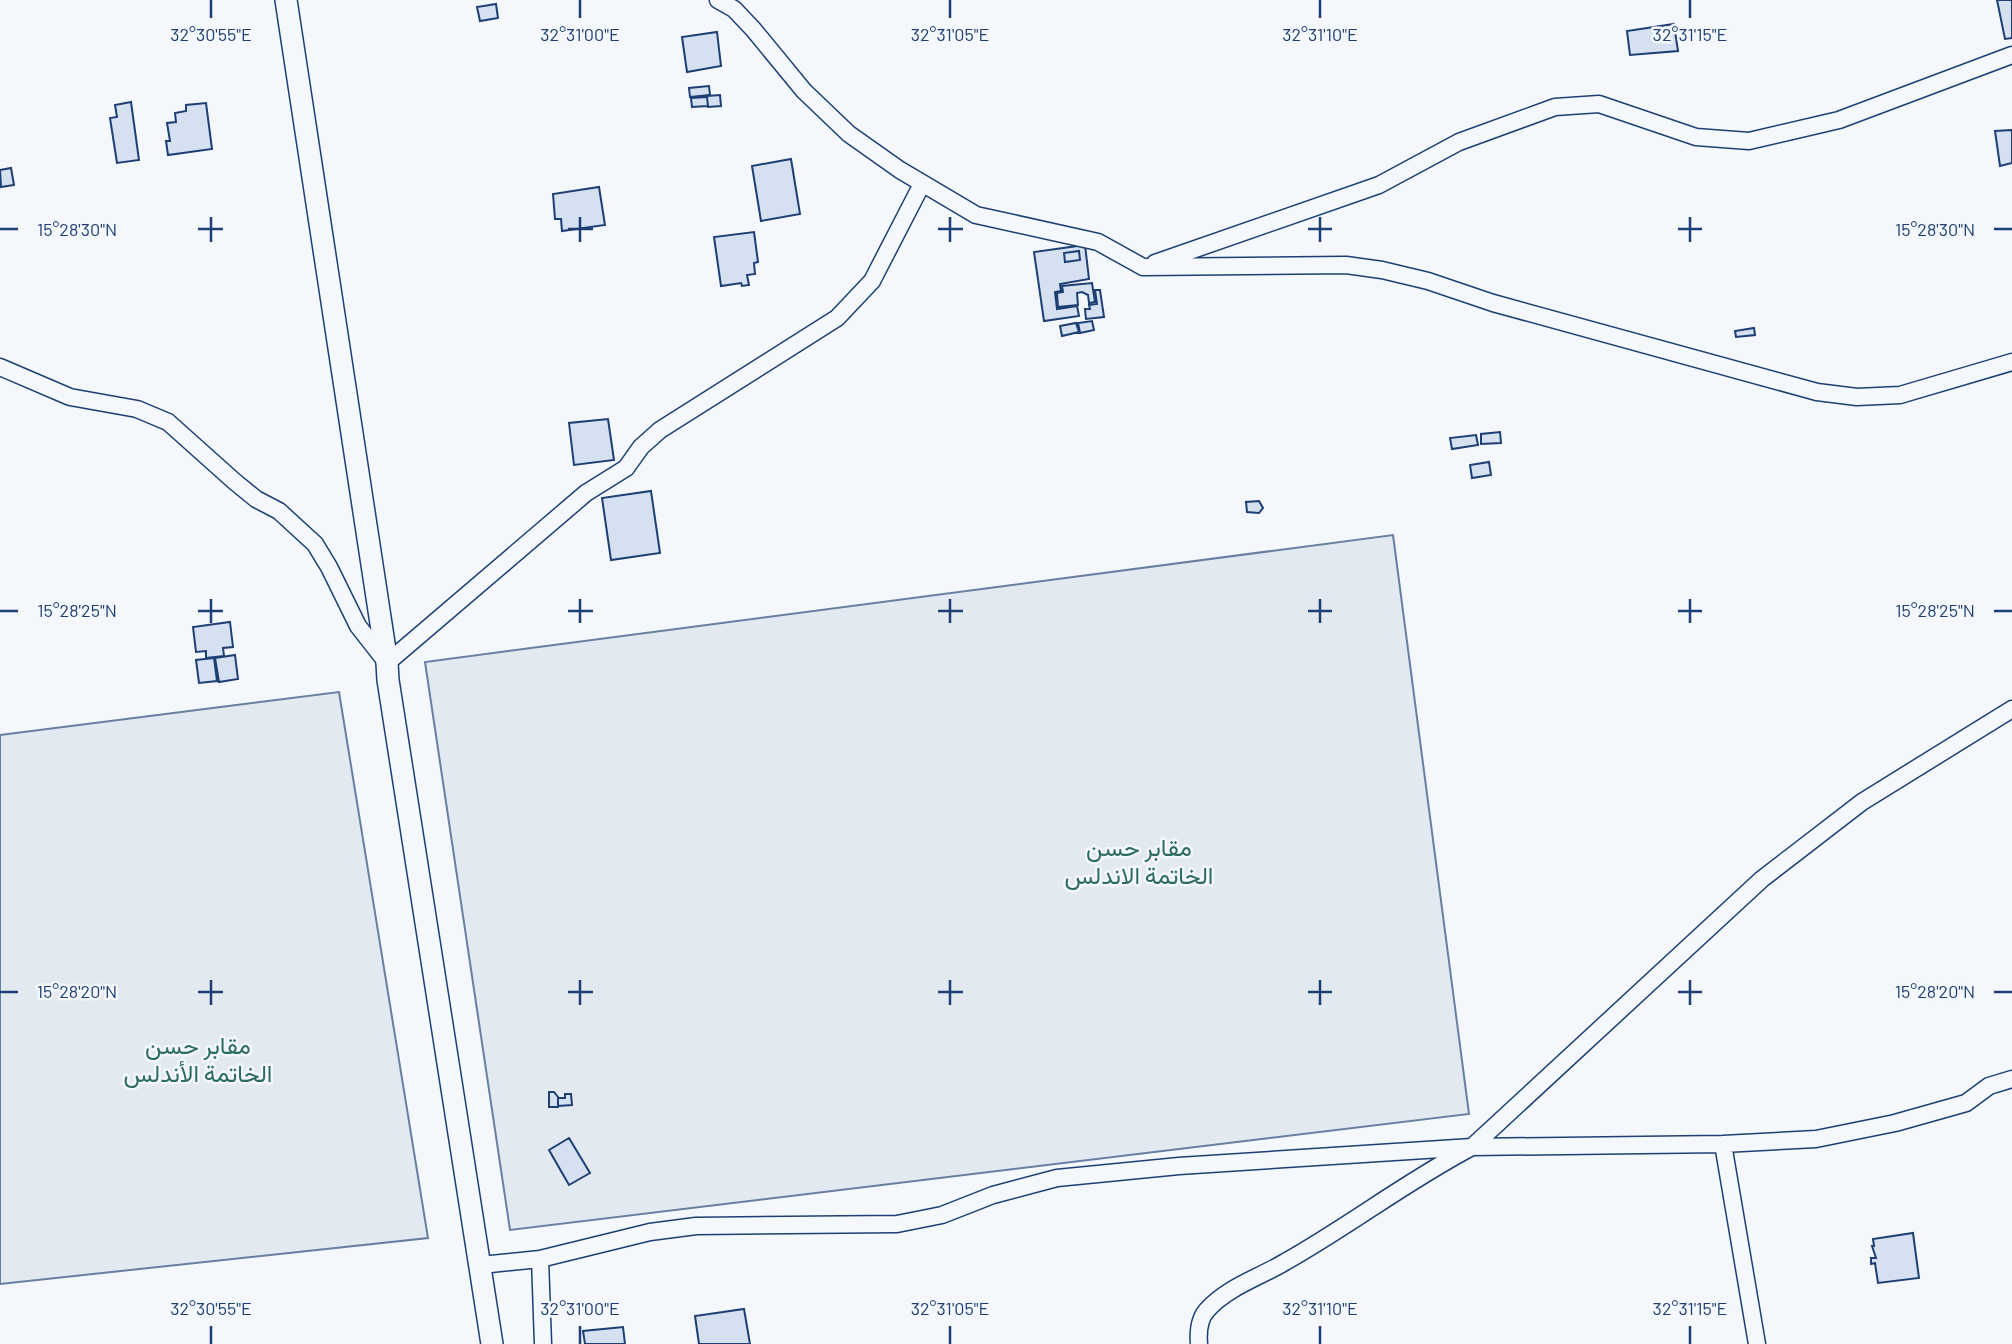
<svg xmlns="http://www.w3.org/2000/svg" width="2012" height="1344" font-family="Barlow,Vazirmatn,sans-serif">
<rect width="100%" height="100%" fill="#f4f7fb"/>
<path fill="#e3e9f0" stroke="#687fa3" stroke-width="2" d="M1393 535 1469 1114 510 1230 425 662Z
M339 692 428 1238 0 1284V735Z"/>
<path fill="#d5e0f0" stroke="#1d3f73" stroke-width="2" d="M1997 0H2012V38L2005 39Z
M496 4 498 18 480 21 477 7Z
M1674 24 1678 51 1630 55 1627 31Z
M717 32 721 66 687 72 682 37Z
M709 86 710 95 690 97 689 88Z
M720 95 721 106 708 107 707 96Z
M707 97 708 106 692 107 691 98Z
M131 102 139 160 117 163 110 118 117 117 115 105Z
M206 103 212 149 168 155 166 141H170L167 123 176 122 175 113 186 111V105Z
M2012 130V163L2000 166 1995 131Z
M791 159 800 214 761 221 752 166Z
M11 168 14 185 1 187 0 170Z
M599 187 605 225 562 231 561 219H555L553 194Z
M754 232 758 262 754 263 755 274 747 275 749 285 742 286 741 283 721 286 714 237Z
M1085 245 1089 279 1060 284 1061 291 1055 292 1057 309 1077 306 1079 316 1044 321 1034 252Z
M1079 251 1080 260 1065 262 1064 253Z
M1092 283 1095 302 1089 303 1088 295 1082 292 1077 293 1078 305 1058 307 1057 293 1063 292 1062 286Z
M1095 290H1100L1104 317 1086 319 1085 309H1090L1089 305 1097 304Z
M1092 321 1094 330 1080 333 1078 323Z
M1076 323 1079 332 1062 336 1060 326Z
M1754 328 1755 335 1736 337 1735 331Z
M608 419 614 460 574 465 569 423Z
M1500 432 1501 443 1481 444V434Z
M1476 435 1478 445 1452 449 1450 438Z
M1489 462 1491 475 1472 478 1470 465Z
M651 491 660 553 611 560 602 498Z
M1259 501 1263 508 1259 513 1247 512 1246 502Z
M230 622 233 647 223 648 224 656 206 658V651L196 652 193 627Z
M235 655 238 679 219 682 215 658Z
M214 658 217 681 199 683 196 660Z
M549 1092H554L558 1097V1107H549Z
M565 1094H571L572 1105 558 1106V1098H565Z
M569 1138 590 1173 569 1185 549 1150Z
M1913 1233 1919 1278 1878 1283 1875 1263 1871 1264V1258H1876L1872 1246H1874L1873 1239Z
M744 1309 750 1344H699L695 1316Z
M623 1327 625 1344H585L583 1331Z"/>
<g fill="none" stroke-linecap="round" stroke-linejoin="round">
<g stroke="#1d3f73" stroke-width="19">
<path id="street" d="M718 0 734 9 753 29 804 91 849 134 900 170 976 215 1098 242 1143 267 1346 265 1382 270 1428 281 1493 303 1817 392 1857 397 1900 395 2012 362
M1155 263 1379 185 1459 142 1555 107 1599 104 1696 137 1749 141 1839 120 2012 55
M0 367 70 397 137 409 168 422 234 481 256 499 279 511 315 544 329 567 358 626 387 663 586 493 626 468 641 447 660 430 837 318 872 281 922 184
M1723 1144 1757 1344
M540 1259 543 1344
M481 1265 540 1259 650 1232 696 1226 897 1224 942 1215 993 1195 1057 1178 1179 1166 1472 1147 1723 1144 1816 1139 1895 1123 1966 1103 1989 1086 2012 1079
M1199 1344C1198 1332 1199 1318 1208 1309 1228 1287 1260 1277 1285 1262 1349 1226 1407 1181 1472 1147L1762 879 1862 802 2012 709"/>
</g>
<g stroke="#1d3f73" stroke-width="24">
<path id="secondary" d="M286 0 387 663 388 680 492 1344"/>
</g>
<use href="#street" stroke="#f4f7fb" stroke-width="16"/>
<use href="#secondary" stroke="#f4f7fb" stroke-width="21"/>
</g>
<path fill="none" stroke="#1d3f73" stroke-width="2.5" d="M211 0V18M580 0V18M950 0V18M1320 0V18M1690 0V18M211 217V242M580 217V242M950 217V242M1320 217V242M1690 217V242M0 229H18M198 229H223M568 229H593M938 229H963M1308 229H1332M1678 229H1702M1994 229H2012M211 599V623M580 599V623M950 599V623M1320 599V623M1690 599V623M0 611H18M198 611H223M568 611H593M938 611H963M1308 611H1332M1678 611H1702M1994 611H2012M211 980V1005M580 980V1005M950 980V1005M1320 980V1005M1690 980V1005M0 992H18M198 992H223M568 992H593M938 992H963M1308 992H1332M1678 992H1702M1994 992H2012M211 1326V1344M580 1326V1344M950 1326V1344M1320 1326V1344M1690 1326V1344"/>
<g text-anchor="middle" stroke-width="5" stroke-linejoin="round" paint-order="stroke">
<g font-size="24" fill="#2c6c60" stroke="#f4f7fb">
<text x="1139" y="856">مقابر حسن<tspan x="1139" dy="28">الخاتمة الاندلس</tspan></text>
<text x="198" y="1054">مقابر حسن<tspan x="198" dy="28">الخاتمة الأندلس</tspan></text>
</g>
</g>
<g font-size="18" text-anchor="middle" fill="#1d3f73" stroke="#f4f7fb" stroke-width="5" stroke-linejoin="round" paint-order="stroke">
<text x="211" y="41">32°30'55"E</text>
<text x="580" y="41">32°31'00"E</text>
<text x="950" y="41">32°31'05"E</text>
<text x="1320" y="41">32°31'10"E</text>
<text x="1690" y="41">32°31'15"E</text>
<text x="77" y="236">15°28'30"N</text>
<text x="1935" y="236">15°28'30"N</text>
<text x="77" y="617">15°28'25"N</text>
<text x="1935" y="617">15°28'25"N</text>
<text x="77" y="998">15°28'20"N</text>
<text x="1935" y="998">15°28'20"N</text>
<text x="211" y="1315">32°30'55"E</text>
<text x="580" y="1315">32°31'00"E</text>
<text x="950" y="1315">32°31'05"E</text>
<text x="1320" y="1315">32°31'10"E</text>
<text x="1690" y="1315">32°31'15"E</text>
</g>
</svg>
